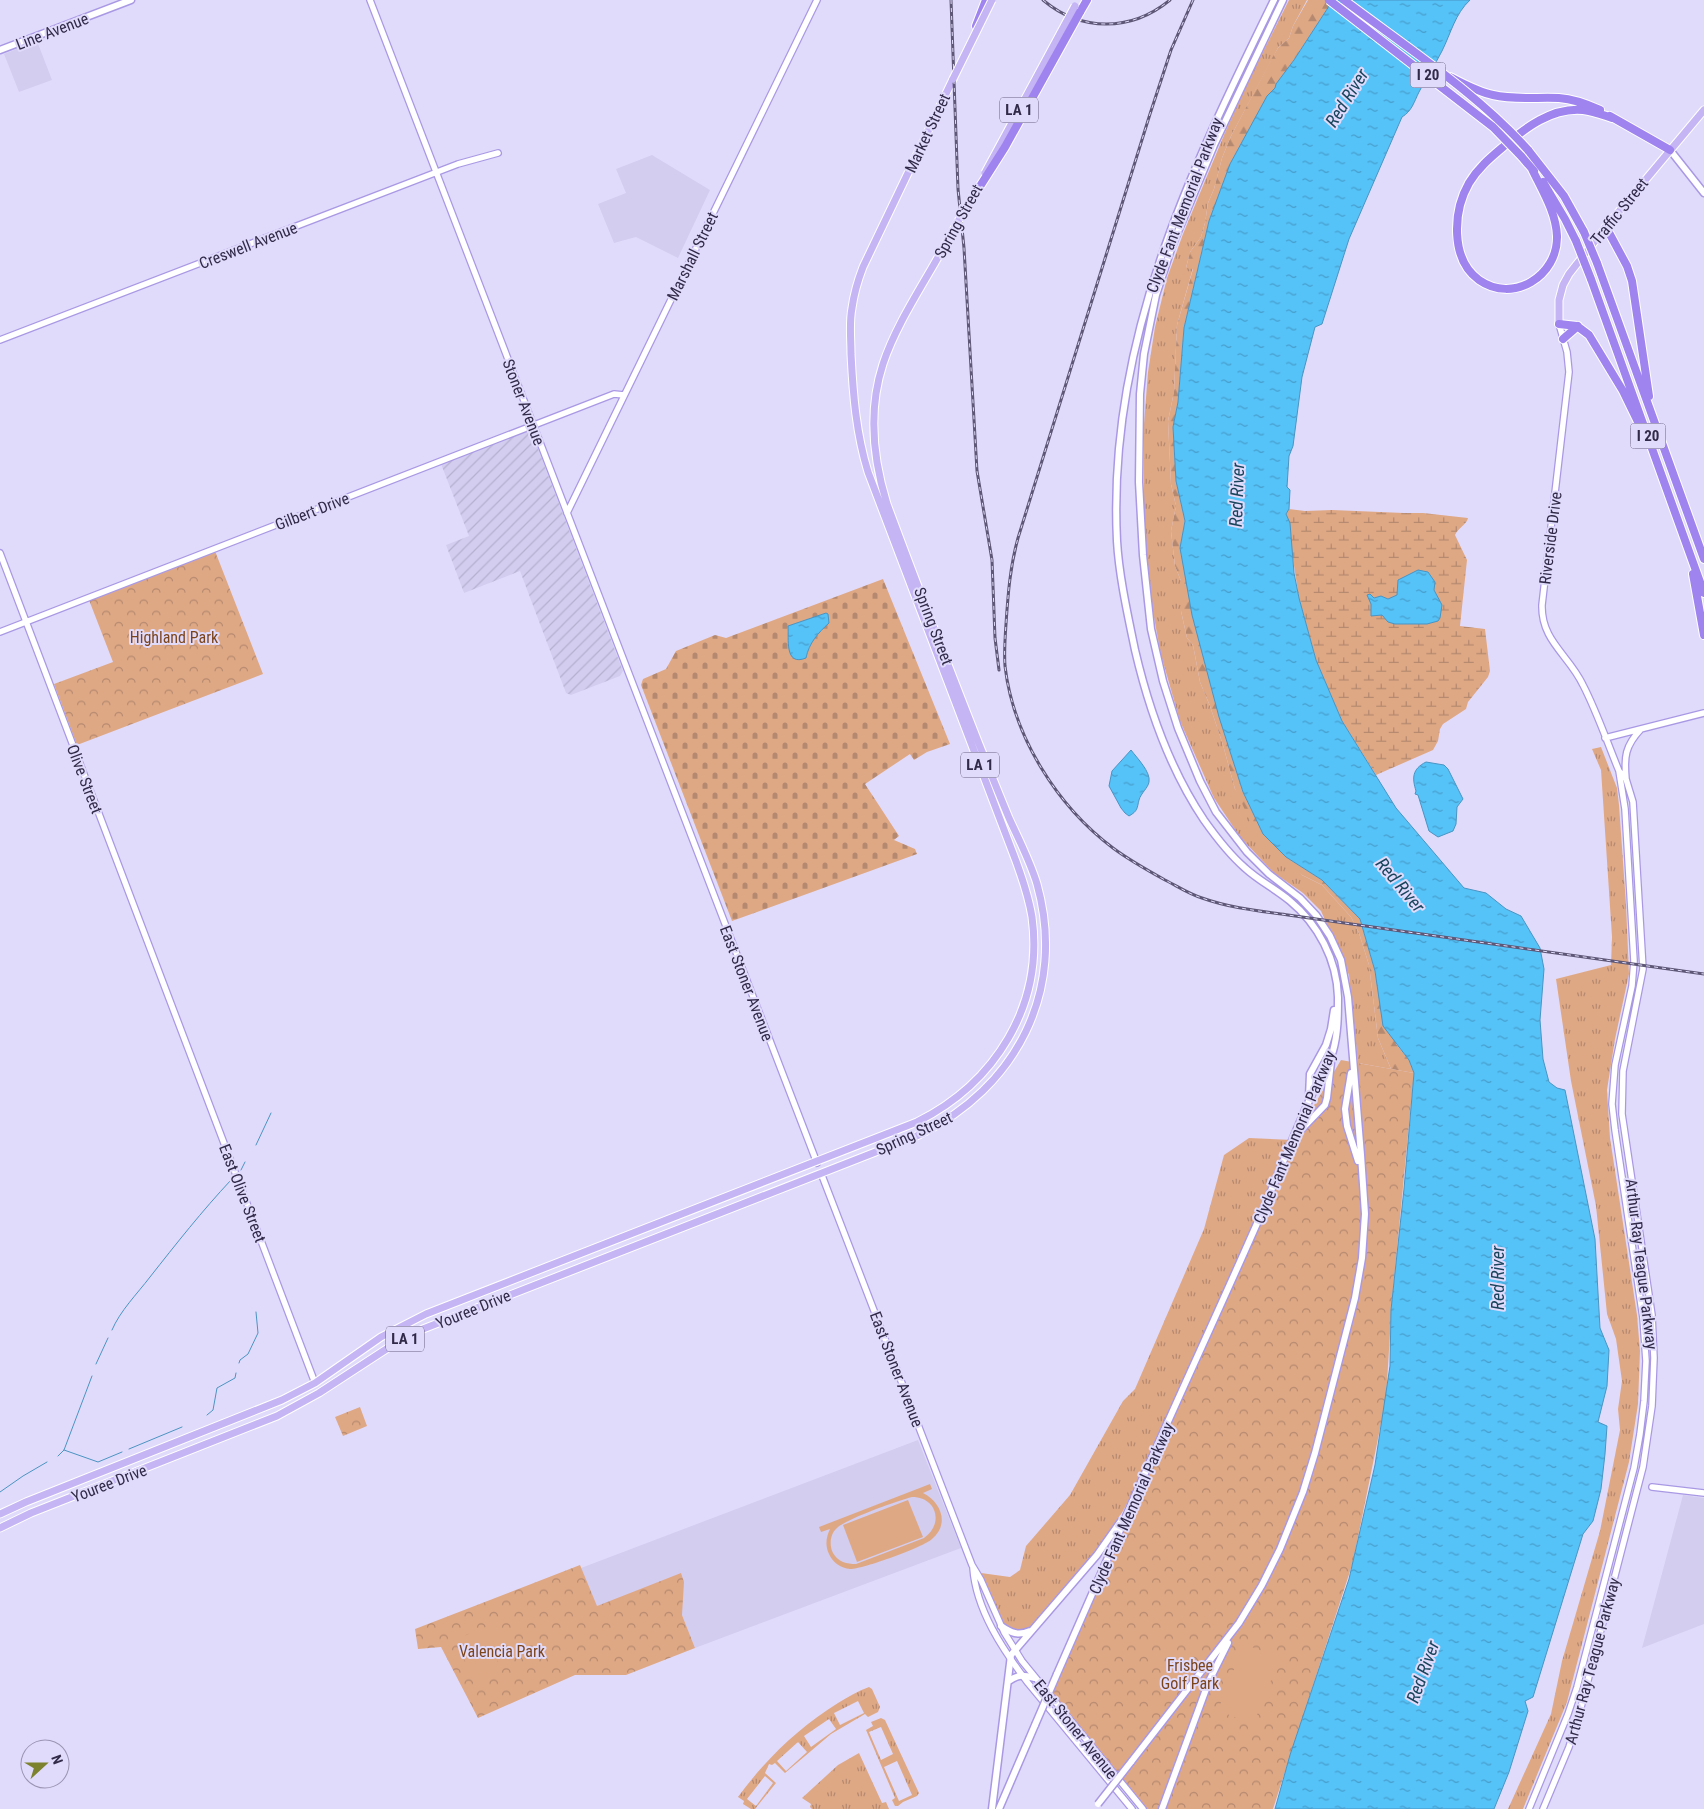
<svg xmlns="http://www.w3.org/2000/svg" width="1704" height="1809" font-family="'Roboto Condensed',sans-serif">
<defs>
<pattern id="industrial-furrows" width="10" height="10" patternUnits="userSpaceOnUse" patternTransform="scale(1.25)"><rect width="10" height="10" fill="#d3cdf0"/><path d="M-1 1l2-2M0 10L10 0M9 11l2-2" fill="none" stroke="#b6b0cf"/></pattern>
<pattern id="grass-tufts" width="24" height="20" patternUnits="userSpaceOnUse" patternTransform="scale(1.25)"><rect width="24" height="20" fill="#dfa885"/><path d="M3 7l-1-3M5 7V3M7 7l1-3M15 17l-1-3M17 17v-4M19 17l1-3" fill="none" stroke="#b5896f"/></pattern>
<pattern id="forest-firs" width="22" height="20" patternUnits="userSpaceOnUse" patternTransform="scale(1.25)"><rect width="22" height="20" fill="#dfa885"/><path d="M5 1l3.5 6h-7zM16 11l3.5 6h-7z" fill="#b5896f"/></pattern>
<pattern id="wetland-marsh" width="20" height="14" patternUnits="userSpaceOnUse" patternTransform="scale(1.25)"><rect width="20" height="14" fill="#dfa885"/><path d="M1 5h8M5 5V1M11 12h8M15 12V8" fill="none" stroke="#b5896f"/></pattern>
<pattern id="cemetery-stones" width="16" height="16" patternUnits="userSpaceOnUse" patternTransform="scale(1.25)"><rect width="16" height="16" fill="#dfa885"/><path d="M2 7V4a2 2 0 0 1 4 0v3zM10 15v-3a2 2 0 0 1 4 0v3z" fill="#b5896f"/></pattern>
<pattern id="park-crowns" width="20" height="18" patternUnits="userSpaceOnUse" patternTransform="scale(1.25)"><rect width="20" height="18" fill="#dfa885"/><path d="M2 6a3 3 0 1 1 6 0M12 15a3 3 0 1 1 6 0" fill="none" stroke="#b5896f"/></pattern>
<pattern id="water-ripples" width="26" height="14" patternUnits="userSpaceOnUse" patternTransform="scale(1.25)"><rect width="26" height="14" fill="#55c2f8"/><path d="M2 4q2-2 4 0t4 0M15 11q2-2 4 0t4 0" fill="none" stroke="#479ecb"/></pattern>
</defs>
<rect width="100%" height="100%" fill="#e1dbfb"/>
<path fill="#d3cdf0" d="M37 41 52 80 19 92 4 54Z
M652 155 710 190 678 258 636 237 614 243 598 204 626 193 616 169Z
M918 1440 961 1548 695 1648 682 1615 596 1607 581 1568Z
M1683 1495 1704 1498V1624L1642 1648Z"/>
<path fill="url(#industrial-furrows)" d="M526 431H529L532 433 623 671 620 676 571 695 566 693 520 571 464 593 446 545 469 536 441 464Z"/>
<path fill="url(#grass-tufts)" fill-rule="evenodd" d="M1289 0H1307L1293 26 1289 38 1278 48 1231 136 1222 158 1214 189 1208 203 1205 223 1201 237 1190 252 1186 268H1193L1177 325 1174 392 1168 421 1171 484 1176 506 1171 531 1175 566 1181 581V611L1187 638 1193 645 1200 682 1210 706 1223 745 1235 789 1302 875 1322 885 1351 917 1359 933 1369 965 1378 1038 1391 1069 1358 1063 1349 975 1321 911 1303 893 1274 873 1240 837 1214 798 1180 721 1161 655 1153 612 1147 555 1144 513V424L1148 372 1155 327 1167 278 1183 234 1224 135 1246 86Z
M1601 747 1617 788 1619 805 1626 904 1629 974 1615 1039 1607 1090 1610 1138 1637 1315 1640 1351 1638 1404 1629 1462 1567 1702 1523 1809H1508L1551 1714 1562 1661 1600 1531 1620 1430 1618 1409 1622 1381 1616 1339 1607 1314 1596 1206 1571 1081 1556 979 1611 965 1612 937 1601 770 1592 749Z
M1249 1138 1293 1140 1228 1279 1143 1474 1123 1511 1098 1550 1032 1629 1015 1632 1002 1624 981 1573 1010 1577 1020 1570 1026 1546 1070 1495 1123 1401 1135 1389 1204 1229 1224 1155Z
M869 1687 872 1689 880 1707 878 1712 868 1717 865 1714 831 1734 785 1773 775 1763 772 1765 769 1764 765 1773 776 1783 755 1809H751L743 1804 744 1801 738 1797C766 1759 798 1728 838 1703 848 1697 858 1691 869 1687ZM858 1701 864 1713 840 1725 834 1713ZM829 1719 836 1729 811 1747 804 1736ZM798 1742 807 1752 786 1771 777 1761ZM765 1776 773 1783 756 1806 747 1799Z
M881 1718 885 1720 919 1793 917 1796 903 1802 898 1806H895L892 1800 895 1798 866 1730 873 1726 871 1722ZM881 1727 893 1754 881 1760 869 1732ZM897 1761 912 1795 899 1801 884 1767Z
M859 1753 882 1803 886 1802 889 1809H812L810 1807 811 1804 802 1798 838 1765Z"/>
<path fill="url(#forest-firs)" d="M1308 0H1333L1294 60 1278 82 1219 197 1209 221 1184 328 1178 402 1173 427 1176 481 1185 521 1180 548 1221 721 1243 792 1263 834 1286 857 1322 880 1360 919 1396 1044 1409 1060 1414 1073 1391 1069 1378 1038 1369 965 1359 933 1351 917 1322 885 1302 875 1259 839 1235 789 1223 745 1210 706 1200 682 1193 645 1187 638 1181 611V581L1175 566 1171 531 1176 506 1171 484 1168 421 1174 392 1177 325 1193 269 1186 268 1190 252 1201 237 1205 223 1208 203 1214 189 1222 158 1231 136 1272 58 1278 48 1289 38 1293 26Z"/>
<path fill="url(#wetland-marsh)" d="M1289 509 1305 511 1332 510 1404 513H1423L1468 518C1467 524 1458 528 1455 535L1467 560 1460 626 1485 629 1490 671 1488 677 1468 702 1466 709 1443 724 1440 729 1438 741 1433 750 1376 775 1342 721 1316 660 1299 598 1286 514Z"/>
<path fill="url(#cemetery-stones)" d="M883 579 950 744 927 752 914 760 910 754 865 784 899 836 894 840 915 849 917 854 732 921 641 685 643 679 666 669 676 651 715 635 726 638Z"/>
<path fill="url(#park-crowns)" d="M215 551 263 674 77 745 54 684 113 662 89 600Z
M1341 1060 1414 1073 1392 1301 1386 1399 1353 1562 1273 1809H1143L1049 1693 1307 1117Z
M360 1407 367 1426 343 1436 335 1417Z
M580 1565 597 1606 681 1573 684 1582 682 1615 695 1648 626 1675H575L478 1718 441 1647 418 1649 415 1629Z"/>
<path fill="#dfa885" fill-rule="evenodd" d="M930 1484 932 1489 923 1493C941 1502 950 1524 932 1539 924 1547 860 1570 850 1569 841 1568 833 1563 829 1554 825 1546 826 1537 830 1529L821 1532 819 1527ZM912 1497C937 1497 944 1524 924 1538L856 1564C847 1564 838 1562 833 1553 829 1545 830 1534 837 1528 846 1519 897 1501 912 1497Z
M908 1500 923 1537 857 1562 843 1525Z
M498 1622C508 1648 499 1673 473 1681L458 1643 459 1638Z
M1244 1644 1280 1658 1253 1725 1218 1710Z"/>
<path fill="url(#water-ripples)" stroke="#4a94c3" d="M1333 0H1470C1455 14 1451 33 1442 51 1435 65 1426 78 1419 92 1414 102 1412 111 1402 117L1349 239 1322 324 1315 327 1302 377 1293 446 1289 456 1287 487 1290 490 1289 509 1286 514 1290 523 1294 573 1299 598 1316 660 1342 721 1396 808 1464 888 1486 893 1506 909 1521 916 1540 948 1544 969 1540 1020 1543 1059 1549 1082 1557 1088 1565 1090 1595 1239 1600 1328 1609 1350 1607 1386 1598 1422 1607 1426 1605 1454 1601 1489 1593 1521 1583 1534 1533 1697 1525 1701 1528 1711 1509 1772 1494 1809H1275L1290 1755 1349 1579 1375 1465 1390 1366 1391 1310 1404 1189 1414 1073 1409 1060 1383 1026 1375 971 1360 919 1322 880 1286 857 1263 834 1243 792 1219 717 1192 615 1180 548 1185 521 1176 481 1173 427 1178 402 1184 328 1209 221 1230 164 1267 96 1275 88 1276 84 1294 60Z
M1418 570 1428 572 1435 582 1434 590 1442 605 1440 618 1438 621 1427 624H1395L1388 622 1382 615 1371 616V604L1367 595 1370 594 1374 598 1381 596 1388 599 1397 595 1398 580Z
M826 613 828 614 829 623C818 633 809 643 806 658 784 667 789 638 788 626Z
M1131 750C1137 758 1151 772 1149 782 1148 788 1141 793 1139 800 1137 808 1138 811 1129 816L1125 813 1121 808 1109 786 1112 771Z
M1426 762 1444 765 1448 769 1463 799 1457 807 1456 824 1453 831 1438 837 1429 831 1418 795 1415 794 1416 791C1412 778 1412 769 1426 762Z"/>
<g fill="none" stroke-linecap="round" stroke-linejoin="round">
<path stroke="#4a94c3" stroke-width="1" d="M256 1145 271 1113
M241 1170 245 1162
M112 1330C120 1311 137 1294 150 1277 176 1244 202 1211 231 1180
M239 1363 240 1360 248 1354 258 1333 256 1312
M96 1364 108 1338
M207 1415 213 1410 217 1388 235 1378 236 1373
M129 1449 182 1427
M64 1450 98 1462 122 1452
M58 1456 64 1450 92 1376
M0 1492 23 1476 47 1462"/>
<g stroke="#a999e5" stroke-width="8">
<path id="tertiary" d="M370 0 817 1163
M0 340 458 164 498 153
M567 513 817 0
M0 553 315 1383
M0 632 614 394 624 395
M1605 738 1704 713
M1626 779C1624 757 1625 746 1641 729
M821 1173 972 1565 981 1580 1004 1632 1022 1661 1143 1809
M1652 1487 1704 1493
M973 1568C976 1610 1003 1650 1028 1683L1132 1809
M1529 1809 1568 1714 1577 1687 1634 1468 1640 1434 1644 1401 1646 1361 1643 1318 1615 1130 1612 1104 1615 1065 1632 986 1634 961 1625 809 1619 771
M1543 1809 1569 1747 1579 1715 1643 1467 1652 1406 1654 1358 1652 1315 1622 1114 1623 1071 1643 969 1633 802 1626 779 1619 771C1607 742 1597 712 1583 685 1569 655 1541 641 1542 605L1569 372 1567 352 1559 324"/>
</g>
<g stroke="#a999e5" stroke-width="9">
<path id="secondary" d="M0 50 131 0
M1670 150 1704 193
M1351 1073 1345 1109 1347 1126 1358 1161
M1309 1097 1310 1074 1326 1045 1331 1029 1334 1010
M1298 1133 1325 1105 1327 1098 1331 1062
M1001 1626C1011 1633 1018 1636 1030 1631
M1057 1674C1082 1618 1106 1561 1131 1505 1175 1404 1222 1304 1266 1203 1280 1169 1294 1135 1309 1101 1316 1084 1327 1069 1333 1051 1338 1034 1338 1014 1338 997 1337 960 1318 924 1290 901 1276 889 1259 881 1245 868 1229 854 1216 837 1204 820 1169 768 1149 710 1135 650 1128 616 1119 576 1117 541 1107 342 1189 174 1274 0
M1009 1681C1018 1674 1024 1675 1034 1678
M1131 1762 1239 1623 1262 1585 1280 1549 1303 1492 1315 1453 1355 1298 1362 1258 1365 1214 1361 1155 1348 997 1341 960 1330 936 1316 915 1300 898 1269 874 1247 852 1216 812 1200 781 1178 728 1163 681 1151 629 1143 555 1139 482 1140 394 1144 354 1156 295 1172 246 1214 145 1283 0
M992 1809 1011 1655 1097 1555 1121 1521
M999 1809 1035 1725
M1162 1809 1209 1681 1228 1643"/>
</g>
<g stroke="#fff" stroke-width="9">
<path id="primary" d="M1559 324V300L1563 285 1569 274 1606 227 1704 110
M0 1514 26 1502 282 1400 315 1383 381 1337 426 1314 917 1122C995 1083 1044 1006 1032 917 1028 893 1020 871 1011 848L868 472C856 433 853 394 851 354 851 338 849 323 852 308 854 293 858 280 863 267L953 79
M0 1528 31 1513 277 1416 319 1393 388 1348 423 1329 919 1135C1016 1088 1067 991 1037 884 1030 861 1019 840 1009 818 999 794 989 769 979 744 948 665 917 585 887 504 873 459 868 410 883 364 896 325 921 288 941 252"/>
</g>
<g stroke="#fff" stroke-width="10">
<path id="motorway" d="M1080 12 1087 0
M976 26 986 0
M1450 77C1464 84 1478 92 1493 95 1515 100 1537 97 1559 98 1574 99 1587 104 1600 110
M1610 116 1670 150
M1528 150 1564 196 1584 232
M1521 156 1534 171
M1532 169C1542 190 1556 212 1557 236 1558 276 1513 304 1479 280 1450 259 1453 211 1469 183 1478 168 1490 158 1503 147 1525 128 1552 107 1583 110 1593 111 1603 115 1612 118
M1543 182 1565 219 1576 241
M1606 227 1627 266 1632 281 1649 396
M1597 263 1704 559
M1591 279 1704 593
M1559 324 1577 326 1589 335 1623 391 1641 428
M1563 339 1578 326
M1693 574 1704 635"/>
</g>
<use href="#tertiary" stroke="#fff" stroke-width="5.5"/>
<use href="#secondary" stroke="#fff" stroke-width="6"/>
<use href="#primary" stroke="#c5b5f5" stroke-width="7"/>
<use href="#motorway" stroke="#9f84ef" stroke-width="8"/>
<g stroke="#5e5776" stroke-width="3">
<path id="rail" d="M951 0 958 189 964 248 977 471 992 560 995 638 999 670
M1043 0C1081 32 1131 32 1170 0
M1193 0 1171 50 1150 114 1018 538C1010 567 1008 594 1006 624 1005 638 1004 652 1005 666 1013 736 1057 806 1113 848 1129 860 1147 870 1165 880 1177 886 1189 894 1202 898 1230 908 1259 911 1288 915L1704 974"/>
</g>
<use href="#rail" stroke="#e1dbfb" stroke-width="1" stroke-dasharray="4" stroke-linecap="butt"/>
<g stroke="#a999e5" stroke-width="9" stroke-linecap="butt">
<path id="secondary-bridge" d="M1035 1725 1057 1674
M1098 1804 1131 1762"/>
</g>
<g stroke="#fff" stroke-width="9" stroke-linecap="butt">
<path id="primary-bridge" d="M953 79 992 0
M985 173 1075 6
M941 252 965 209"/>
</g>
<g stroke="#fff" stroke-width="10" stroke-linecap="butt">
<path id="motorway-bridge" d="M1329 0 1493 127 1521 156
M1344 0C1405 46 1477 93 1528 150
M963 213 1005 147 1080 12
M1584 232 1597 263
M1576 241 1591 279"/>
</g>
<use href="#secondary-bridge" stroke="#fff" stroke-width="6"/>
<use href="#primary-bridge" stroke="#c5b5f5" stroke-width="7"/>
<use href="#motorway-bridge" stroke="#9f84ef" stroke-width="8"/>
</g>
<g text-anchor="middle" stroke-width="4" stroke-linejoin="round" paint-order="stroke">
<g fill="#e1dbfb" stroke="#665f7e" stroke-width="1">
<rect x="1410.5" y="62.5" width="35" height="25" rx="4"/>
<rect x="1000" y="97.5" width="38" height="25" rx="4"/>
<rect x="1630.5" y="423.5" width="35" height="25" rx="4"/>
<rect x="961" y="752.5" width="38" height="25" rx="4"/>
<rect x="386" y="1326.5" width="38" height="25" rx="4"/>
</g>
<g font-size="15" font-weight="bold" fill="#312a48">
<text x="1428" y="80">I 20</text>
<text x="1019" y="115">LA 1</text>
<text x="1648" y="441">I 20</text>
<text x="980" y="770">LA 1</text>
<text x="405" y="1344">LA 1</text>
</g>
<g font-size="16" fill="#312a48" stroke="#e1dbfb">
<text transform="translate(52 31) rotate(-21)" y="6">Line Avenue</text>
<text transform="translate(927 133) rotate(-65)" y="6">Market Street</text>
<text transform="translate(1184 205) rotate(-69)" y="6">Clyde Fant Memorial Parkway</text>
<text transform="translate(1619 211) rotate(-51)" y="6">Traffic Street</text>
<text transform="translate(958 221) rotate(-61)" y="6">Spring Street</text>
<text transform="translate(248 245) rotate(-21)" y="6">Creswell Avenue</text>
<text transform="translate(692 256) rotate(-64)" y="6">Marshall Street</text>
<text transform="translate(524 402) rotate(69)" y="6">Stoner Avenue</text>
<text transform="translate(312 511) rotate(-21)" y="6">Gilbert Drive</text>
<text transform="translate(1550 538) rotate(-83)" y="6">Riverside Drive</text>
<text transform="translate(934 626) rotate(69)" y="6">Spring Street</text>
<text transform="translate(85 779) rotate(69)" y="6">Olive Street</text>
<text transform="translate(747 983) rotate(69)" y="6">East Stoner Avenue</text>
<text transform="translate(914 1133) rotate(-25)" y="6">Spring Street</text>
<text transform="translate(1294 1137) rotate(-67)" y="6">Clyde Fant Memorial Parkway</text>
<text transform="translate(243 1193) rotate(69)" y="6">East Olive Street</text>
<text transform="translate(1642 1264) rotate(83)" y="6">Arthur Ray Teague Parkway</text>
<text transform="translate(473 1309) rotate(-22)" y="6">Youree Drive</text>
<text transform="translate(897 1369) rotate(69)" y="6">East Stoner Avenue</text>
<text transform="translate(109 1483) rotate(-21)" y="6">Youree Drive</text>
<text transform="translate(1131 1508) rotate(-66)" y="6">Clyde Fant Memorial Parkway</text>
<text transform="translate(1592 1661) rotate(-75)" y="6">Arthur Ray Teague Parkway</text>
<text transform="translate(1076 1729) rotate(51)" y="6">East Stoner Avenue</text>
</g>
<g font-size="16" fill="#7c441b" stroke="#e1dbfb">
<text x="174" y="643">Highland Park</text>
<text x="502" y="1657">Valencia Park</text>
<text x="1190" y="1671">Frisbee<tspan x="1190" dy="18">Golf Park</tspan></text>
</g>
<g font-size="18" font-style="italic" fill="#18455c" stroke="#e1dbfb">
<text transform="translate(1347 98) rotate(-58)" y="6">Red River</text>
<text transform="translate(1237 495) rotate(-88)" y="6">Red River</text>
<text transform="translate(1400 885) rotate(50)" y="6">Red River</text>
<text transform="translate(1498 1278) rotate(-90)" y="6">Red River</text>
<text transform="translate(1423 1672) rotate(-70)" y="6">Red River</text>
</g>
</g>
<g transform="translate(45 1764) rotate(69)"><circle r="24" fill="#e1dbfb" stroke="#9b94b3"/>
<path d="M0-4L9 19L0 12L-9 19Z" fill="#7c822d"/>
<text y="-8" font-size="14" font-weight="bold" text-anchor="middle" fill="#312a48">N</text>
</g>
</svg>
